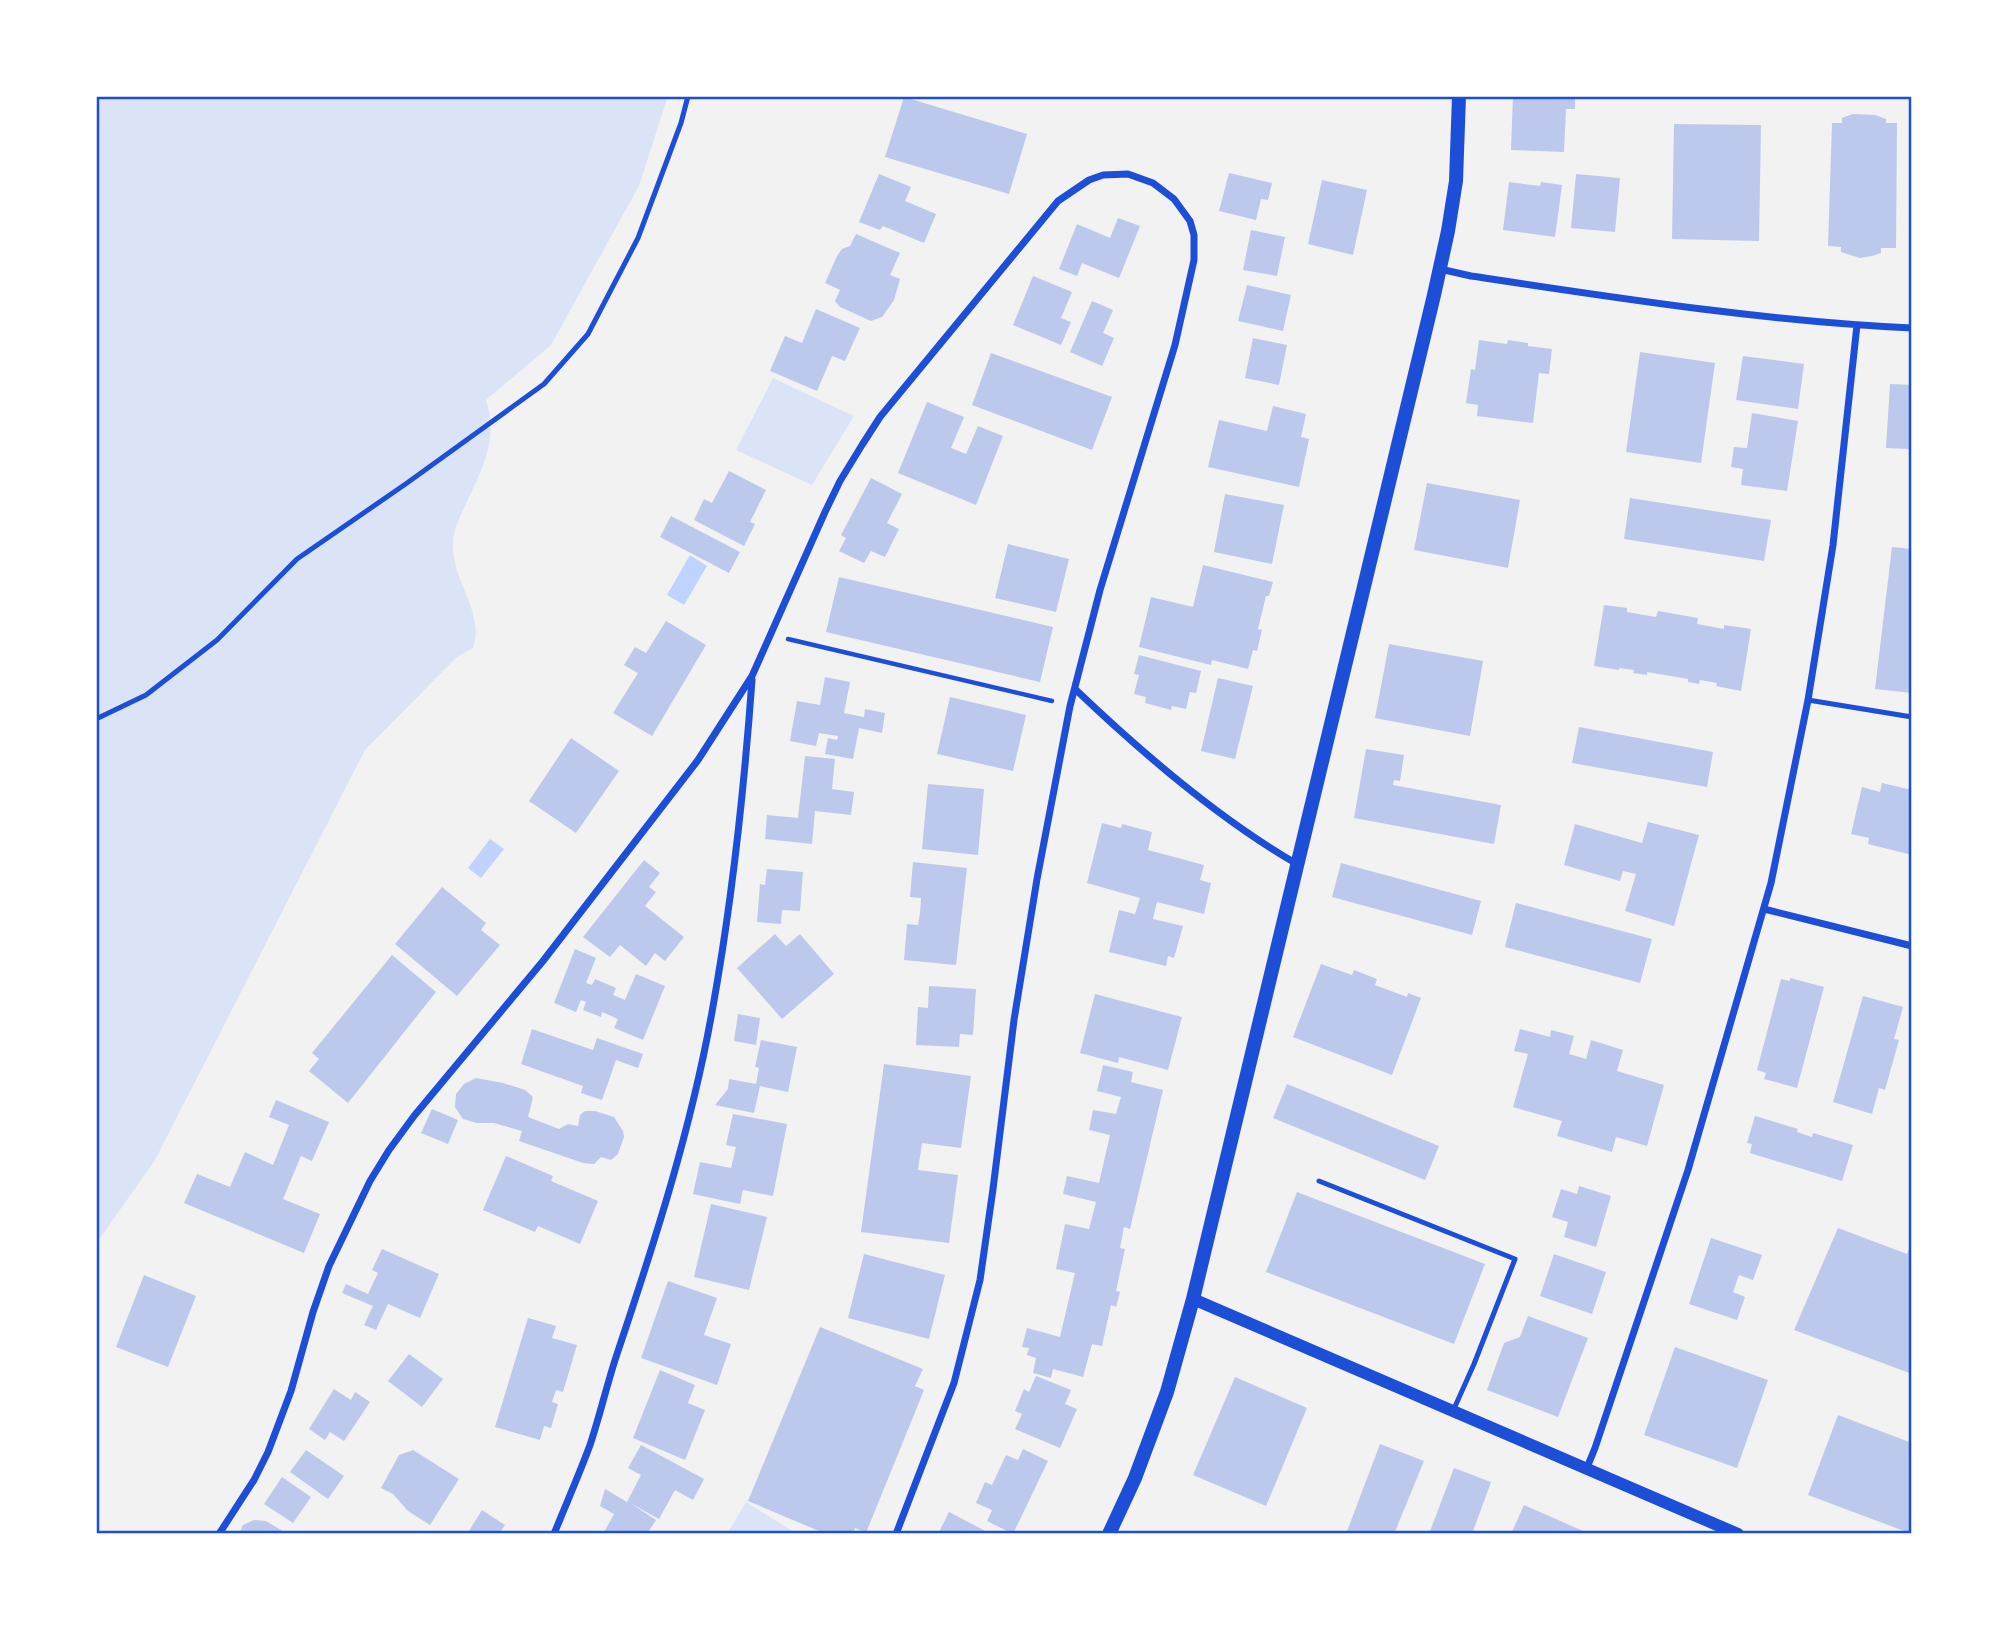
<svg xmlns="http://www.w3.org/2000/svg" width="2008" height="1630" font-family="Lato,sans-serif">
<rect width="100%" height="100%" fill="#f2f2f2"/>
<path fill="#dbe4f7" d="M96 96H668L639 186 551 345 486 400C499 441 481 471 464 508 459 519 453 531 453 544 452 575 475 601 476 632 476 637 474 643 473 648L457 657 365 750 155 1160 96 1244Z
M773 378 854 416 812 485 736 450Z
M746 1502 797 1534H727Z"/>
<path fill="#bfd3fe" d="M690 555 707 566 684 605 667 595Z
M490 839 504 849 481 878 468 868Z"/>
<path fill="#bdc9ec" d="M1513 96H1575V109H1566L1564 152 1511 150Z
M904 97 1027 134 1009 194 885 157Z
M1853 114 1875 115 1886 119V123H1897L1896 248H1881V253L1872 256 1860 258 1841 252V247L1828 246 1832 123H1842V118Z
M1674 124 1761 125 1759 241 1672 239Z
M1229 173 1272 183 1268 200 1261 199 1256 220 1219 211Z
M879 174 911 187 905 201 936 214 924 243 883 226 880 230 859 222Z
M1576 174 1620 178 1615 232 1571 228Z
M1322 180 1367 190 1353 255 1308 244Z
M1509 182 1540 186 1541 182 1562 185 1555 237 1503 230Z
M1118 218 1140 226 1119 278 1082 263 1077 276 1059 269 1077 224 1110 238Z
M1251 230 1285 237 1277 276 1243 270Z
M856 234 900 253 890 275 900 279 894 300 882 317 871 321 840 307 835 301 840 290 825 283 837 256 842 249 850 246Z
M1033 276 1072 292 1061 318 1071 322 1061 345 1013 325Z
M1247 285 1291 295 1283 331 1238 321Z
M1092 301 1113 310 1103 333 1114 338 1102 366 1070 352Z
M816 309 860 328 845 361 832 356 817 391 770 371 785 336 802 343Z
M1253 338 1287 345 1279 385 1245 378Z
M1479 340 1507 344 1508 340 1528 343V346L1552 349 1549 374 1539 373 1533 423 1477 416 1478 405 1466 403 1471 369 1475 370Z
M1640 352 1715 363 1701 463 1626 452Z
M991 353 1112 397 1092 450 972 405Z
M1743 356 1804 364 1798 409 1736 400Z
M1890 384 1912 385V436H1910L1909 449 1886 448Z
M927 402 964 417 951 448 966 454 978 426 1003 436 976 505 898 473Z
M1273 406 1306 414 1301 437 1309 439 1299 487 1208 467 1219 420 1267 431Z
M1752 413 1798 421 1787 491 1741 485 1743 469 1731 467 1734 447 1747 448Z
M729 471 766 490 750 522 755 524 744 546 694 520 704 499 712 503Z
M871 478 902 494 887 523 899 529 885 557 871 551 864 563 839 551 846 538 841 535Z
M1427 483 1520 500 1508 568 1414 550Z
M1225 494 1284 505 1272 564 1214 552Z
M1630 498 1771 520 1764 561 1624 539Z
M671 516 740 552 729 573 660 537Z
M1008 544 1069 559 1056 612 995 598Z
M1892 547 1912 549V693L1875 689Z
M1203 565 1273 582 1269 596H1266L1258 629 1262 630 1257 651 1253 650 1248 669 1212 660 1211 665 1139 647 1151 597 1193 607Z
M839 577 1053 627 1040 682 826 632Z
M1604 605 1627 608V612L1656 617 1658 611 1698 618 1697 624 1724 629V625L1751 629 1741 691 1716 686 1717 683 1700 680 1699 684 1688 682V679L1647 672V675L1633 673 1634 670 1619 668V670L1594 666Z
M666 621 706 645 652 736 613 713 638 673 624 665 635 647 646 653Z
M1389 644 1483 661 1470 736 1375 718Z
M1139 655 1201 671 1196 693 1190 692 1186 709 1172 706 1171 710 1145 703 1146 697 1134 694 1139 675 1134 674Z
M825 677 850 682 844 713 864 717 865 709 885 713 882 733 859 728 853 759 825 754 828 738 837 740 838 736 819 733 816 746 790 741 797 701 820 705Z
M1218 678 1253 686 1235 759 1201 751Z
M950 697 1026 715 1013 771 937 754Z
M1579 727 1713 752 1707 787 1572 763Z
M571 738 619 771 576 833 529 801Z
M1366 749 1404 755 1400 781 1394 780 1393 785 1501 805 1494 844 1354 818Z
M805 756 835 759 832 789 854 792 851 815 815 811 812 844 765 839 767 815 798 818Z
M1882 783 1912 790V855L1868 844 1869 838 1851 834 1862 787 1880 792Z
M928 784 984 789 978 855 922 849Z
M1648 822 1699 835 1674 926 1625 911 1636 874 1623 871 1620 881 1564 865 1575 824 1642 843Z
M1102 823 1121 828 1122 824 1152 832 1148 850 1204 865 1200 880 1211 883 1204 914 1157 902 1153 919 1183 926 1174 958 1168 956 1166 966 1109 952 1119 910 1135 914 1140 898 1087 883Z
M644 860 660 873 649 887 656 892 645 906 684 937 665 961 655 953 646 966 620 945 610 957 583 937Z
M913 862 967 868 956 965 904 960 907 924 918 925 920 913 921 898 910 897Z
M1341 863 1481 901 1472 935 1332 897Z
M767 869 803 872 800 911 782 910 781 924 757 922 760 884 765 885Z
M442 887 486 923 481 930 500 945 457 996 395 944Z
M1516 903 1652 939 1640 983 1505 947Z
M775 934 786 946 800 934 834 974 782 1019 737 968Z
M575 949 596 958 586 983 592 985 595 979 616 988 613 995 625 1000 636 974 665 986 643 1040 614 1028 618 1019 602 1012 601 1017 583 1010 586 1002 581 1000 576 1012 554 1003Z
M392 955 436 992 348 1103 309 1071 319 1059 312 1053Z
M1321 964 1352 975 1354 970 1377 979 1375 985 1407 997 1408 993 1421 998 1392 1075 1293 1037Z
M1790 978 1824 987 1797 1088 1764 1079 1766 1073 1757 1070 1781 979 1790 981Z
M929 986 976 989 973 1035 960 1034 959 1047 916 1045 918 1007 928 1008Z
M1095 994 1182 1017 1168 1070 1119 1057 1118 1063 1080 1053Z
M1863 996 1903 1007 1894 1039 1899 1040 1885 1090 1879 1088 1872 1114 1833 1102Z
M738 1014 760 1018 756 1045 734 1041Z
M532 1029 593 1050 597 1038 643 1054 638 1068 616 1060 602 1100 581 1093 583 1086 521 1064Z
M1520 1029 1550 1037 1551 1030 1574 1036 1569 1054 1586 1059 1591 1040 1623 1050 1617 1071 1664 1085 1647 1146 1616 1137 1612 1152 1557 1136 1562 1121 1513 1107 1528 1054 1514 1051Z
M761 1040 797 1047 788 1092 760 1086 754 1113 715 1105 728 1089 729 1079 756 1084 759 1068 755 1067Z
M884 1064 971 1076 961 1148 922 1143 918 1170 958 1175 949 1243 861 1232Z
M1103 1065 1133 1072 1131 1082 1163 1090 1130 1229 1124 1227 1120 1248 1125 1249 1116 1291 1120 1292 1116 1307 1111 1305 1102 1346 1092 1344 1083 1377 1053 1369 1051 1378 1033 1373 1036 1358 1027 1355 1029 1348 1022 1347 1027 1328 1060 1337 1075 1273 1056 1269 1065 1224 1089 1229 1096 1202 1063 1194 1067 1176 1099 1183 1110 1135 1089 1130 1093 1110 1116 1114 1121 1097 1097 1091Z
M476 1078 503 1083 525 1090 533 1097 528 1117 559 1129 568 1124 578 1126 580 1115 585 1111H595L614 1117 623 1131 624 1137 618 1154 611 1160 601 1157 594 1164 583 1163 519 1141 522 1131 494 1123H477L463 1119 455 1107 456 1094 464 1084Z
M1287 1084 1439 1146 1425 1180 1273 1118Z
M276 1100 329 1122 312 1161 301 1156 283 1199 320 1214 304 1253 184 1203 197 1174 230 1187 245 1152 273 1165 289 1125 269 1117Z
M432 1109 458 1120 448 1144 421 1133Z
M733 1114 787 1124 773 1196 743 1190 740 1204 693 1194 700 1162 731 1168 736 1147 726 1145Z
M1755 1116 1798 1129 1797 1132 1812 1137 1813 1133 1853 1145 1842 1181 1750 1153 1752 1144 1747 1143Z
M506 1156 553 1176 551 1181 598 1201 580 1244 538 1226 535 1232 483 1210Z
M1579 1186 1611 1196 1596 1247 1564 1237 1568 1222 1552 1217 1561 1189 1577 1194Z
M1297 1192 1485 1264 1454 1344 1266 1272Z
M711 1204 767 1217 749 1290 694 1277Z
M1838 1228 1907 1254 1912 1242V1374L1794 1330Z
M1711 1238 1762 1255 1753 1280 1739 1275 1733 1292 1745 1297 1737 1320 1689 1304Z
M382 1249 439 1274 420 1318 388 1304 376 1330 364 1325 373 1306 342 1293 346 1284 368 1294 378 1273 372 1270Z
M864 1254 945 1275 929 1339 848 1318Z
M1554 1254 1606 1272 1592 1314 1540 1296Z
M144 1275 196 1296 168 1367 116 1347Z
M668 1281 717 1298 704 1335 731 1344 717 1385 641 1358Z
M1528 1316 1588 1338 1558 1417 1487 1390 1504 1343 1520 1337Z
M528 1318 556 1326 552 1338 577 1345 563 1392 556 1390 552 1402 558 1404 551 1428 544 1426 540 1440 495 1427Z
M820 1327 923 1369 915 1386 924 1390 866 1533 855 1528 853 1534H826L748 1501Z
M1675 1347 1768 1380 1737 1468 1644 1435Z
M409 1354 443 1379 422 1407 388 1381Z
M660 1370 695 1385 688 1403 705 1410 685 1460 633 1438Z
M1036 1376 1071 1390 1065 1404 1077 1409 1060 1448 1015 1429 1022 1414 1015 1411 1024 1389 1029 1392Z
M1235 1377 1307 1408 1266 1506 1193 1475Z
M334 1389 351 1400 355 1392 370 1402 344 1441 330 1432 325 1440 309 1429Z
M1838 1415 1912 1443V1534L1808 1495Z
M1380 1444 1424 1461 1394 1534H1346Z
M641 1445 704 1479 693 1500 675 1490 659 1519 630 1503 656 1520 647 1534H603L614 1514 600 1506 605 1489 627 1502 641 1475 628 1468Z
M1023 1449 1048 1461 1013 1534 987 1521 992 1510 976 1503 985 1482 992 1485 1006 1455 1018 1460Z
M306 1450 344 1476 328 1499 290 1472Z
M413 1450 459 1479 430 1525 408 1511 393 1494 381 1488 399 1455Z
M1454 1468 1491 1482 1472 1534H1429Z
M282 1477 311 1497 293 1523 264 1504Z
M1524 1505 1590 1534H1511Z
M482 1510 505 1525 499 1534H467Z
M949 1512 991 1534H938Z
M254 1520 266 1521 281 1530 283 1534H239L243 1525Z"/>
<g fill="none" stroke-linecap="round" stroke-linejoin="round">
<path stroke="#1d4ed8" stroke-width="4.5" d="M788 639 1052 701"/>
<path stroke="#1d4ed8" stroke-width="5" d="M1808 700 1912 717
M96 719 146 695 217 640 297 559 407 483 544 384 588 334 638 238 681 123 688 96
M1319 1181 1515 1259 1474 1364 1453 1411"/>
<path stroke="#1d4ed8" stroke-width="7" d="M1440 269 1471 276C1617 298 1764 321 1912 328
M1075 689C1141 752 1217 818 1297 864
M1764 909 1912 946
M1586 1470 1595 1448 1688 1170 1771 883 1808 700 1833 545 1857 325
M219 1534 254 1480 268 1452 291 1391 313 1312 329 1266 370 1181 389 1150 414 1116 543 961 698 760 752 676 825 512 840 481 862 445 880 417 1058 201 1089 180 1103 175 1128 174 1153 183 1174 199 1190 221 1194 235V260L1175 345 1100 590 1070 706 1037 879 1014 1020 993 1189 980 1280 954 1383 896 1534
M554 1534C566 1504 579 1475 590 1445 600 1415 607 1384 617 1354 655 1241 691 1129 712 1012 732 902 744 791 752 680"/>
<path stroke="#1d4ed8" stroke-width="12" d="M1193 1299 1738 1534"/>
<path stroke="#1d4ed8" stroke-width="14" d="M1109 1534 1135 1478 1167 1392 1193 1299 1434 295 1448 231 1456 181 1459 96"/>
</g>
<rect width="2008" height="1630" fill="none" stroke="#ffffff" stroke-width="196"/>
<rect x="98" y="98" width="1812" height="1434" fill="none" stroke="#1d4ed8" stroke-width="2.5"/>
</svg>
